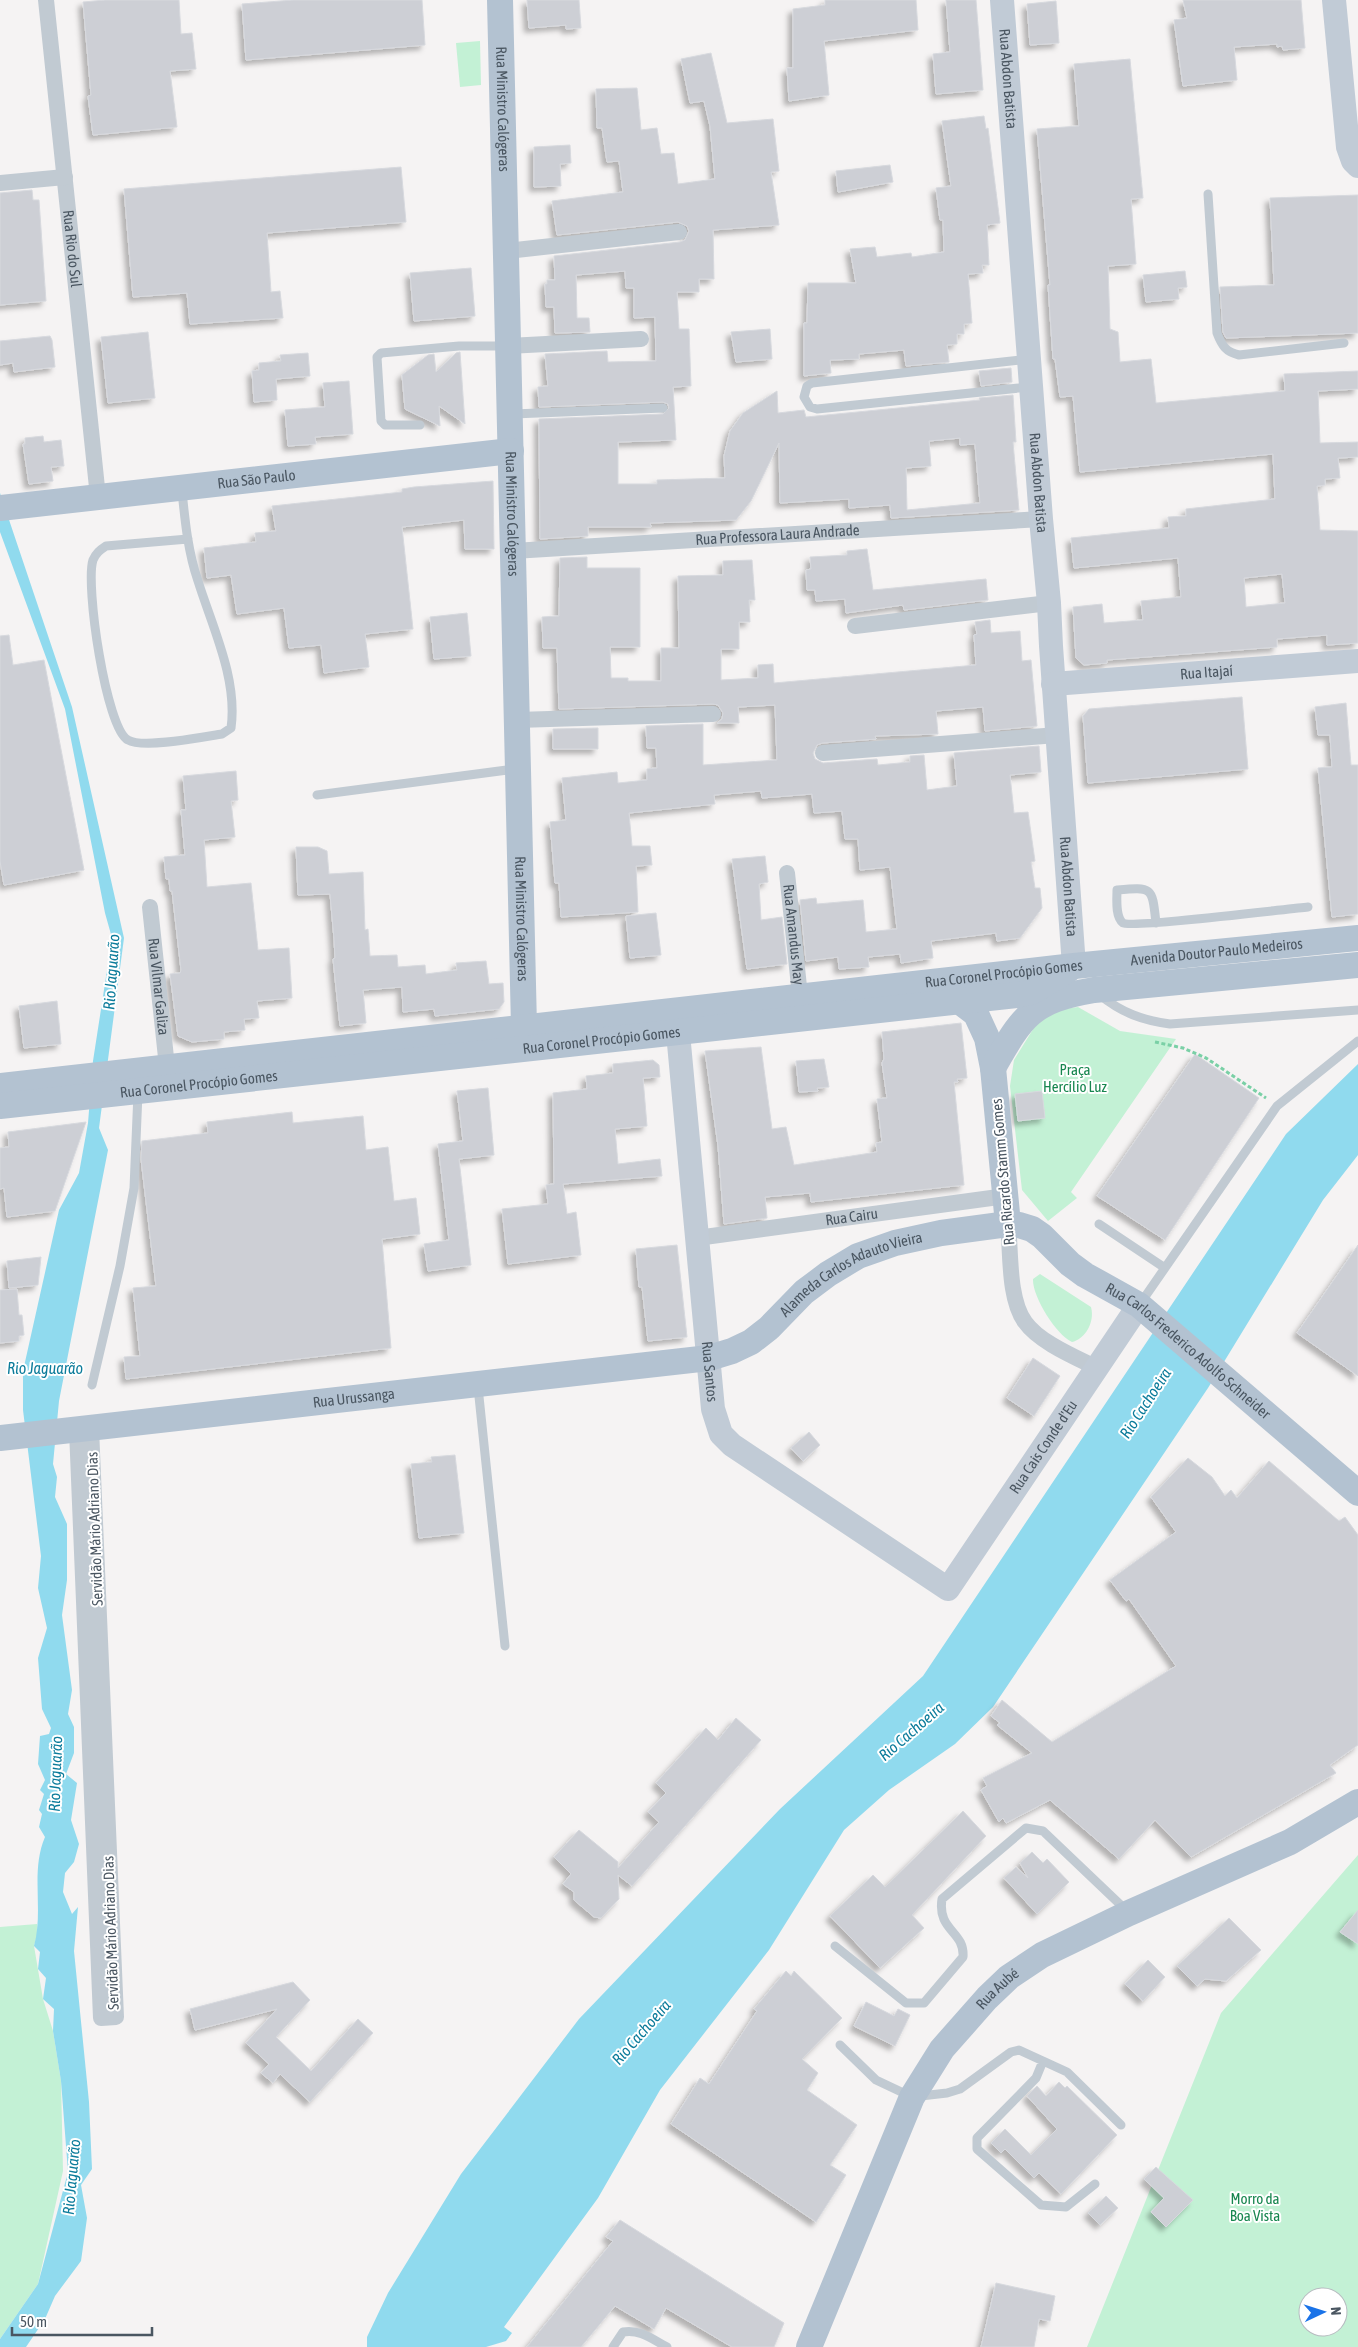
<svg xmlns="http://www.w3.org/2000/svg" width="1358" height="2347" font-family="'Asap Condensed',sans-serif">
<defs>
<filter id="shadow"><feDropShadow dx="-4.5" dy="4.5" stdDeviation="2.5" flood-color="#0004"/></filter>
</defs>
<rect width="100%" height="100%" fill="#f5f3f3"/>
<path fill="#c3f1d5" fill-rule="evenodd" d="M480 41 481 85 460 87 456 43Z
M1078 1007 1120 1031 1176 1039 1071 1192 1077 1198 1048 1221 1022 1190 1010 1086 1014 1060 1035 1026 1056 1010Z
M1040 1274 1091 1307C1095 1321 1086 1339 1072 1342 1056 1335 1032 1296 1033 1279Z
M1358 1855V2347H1087L1221 2013ZM1308 2297H1338V2327H1308Z
M37 1924 38 1932 34 1946 43 1999 53 2031 61 2081 63 2171 38 2284 0 2339V1927Z"/>
<path fill="#90daee" d="M0 493 72 707 124 938 99 1128 108 1150 59 1401 53 1464 57 1477 55 1497 67 1524V1580L62 1615 72 1690 68 1714 74 1727V1753L66 1774 77 1783 71 1820 79 1844 74 1862 65 1873 63 1892 72 1914 78 1907 74 1951 89 2102 92 2169 81 2185 87 2218 81 2261 55 2296 45 2319 26 2347H0V2339L38 2284 68 2172 61 2081 53 2031 54 2009 43 1999 46 1978 38 1969 40 1952 34 1946C44 1910 30 1872 45 1837L39 1827 42 1814 39 1810 44 1794 40 1790 45 1780 38 1764 40 1736 49 1734 51 1728 42 1709 38 1658 47 1628 38 1588 41 1556 23 1410V1371L59 1210 79 1173 88 1123 93 1061 112 938 105 913 65 709 0 532Z
M1358 1064V1155L1323 1200 1208 1388 993 1707 955 1744 889 1790 844 1830 769 1950 660 2090 598 2198 504 2327 512 2333 506 2341 486 2347H367V2337L388 2293 461 2174 579 2019 780 1809 923 1676 1286 1134Z"/>
<path fill="#cdcfd5" stroke="#d7d9de" fill-rule="evenodd" filter="url(#shadow)" d="M105 0H179L181 34 192 33 196 69 170 71 177 127 93 135 88 96 91 95 83 2Z
M293 0H422L425 45 246 60 242 4Z
M527 0H579L581 28 566 29V25L529 28Z
M825 0H916L918 30 824 41 829 95 789 101 787 68H793V9L825 5Z
M946 0H976L983 90 936 94 933 54 950 52Z
M1183 0H1301L1305 48 1283 50 1282 46 1277 47V44L1234 47 1237 80 1183 86 1174 20 1187 18Z
M1056 1 1059 43 1030 45 1027 4Z
M711 53 727 123 773 119 779 171 771 172 779 225 713 230 714 279H699V292H677L679 329H689L691 386 673 387 676 440 618 442V484H657V480L725 478 724 456 730 431 743 413 777 391 778 413 804 410 806 417 980 400 979 398 1013 395 1016 442H1013L1019 510 891 518 890 505 849 508V499L780 503 779 443 751 501 736 520 650 523 651 527H588V536L540 539 539 419 663 414 669 408 668 404 663 402 539 407 538 387 548 386 545 354 607 351 608 362 656 361 655 317 634 318V288H626L625 271 576 275 577 318H589L590 332 555 333 554 307H546L545 284H547V280H555L554 256 680 242 685 240 689 231 687 226 678 222 557 235 552 201 623 192 619 161 607 162 602 128H597L596 89 637 88 641 130 657 128 661 154 674 153 678 184 715 179 710 126 704 101 690 103 681 59ZM960 438V445L975 444 980 503 907 510 906 468 931 466 929 441Z
M1130 59 1143 198 1131 199 1136 264 1108 266 1110 329 1118 332 1120 362 1151 359 1156 403 1285 391 1284 374 1358 371V389L1318 391 1320 443 1358 442V457L1338 458 1340 478 1325 479V485L1317 486 1320 530 1358 531V643L1327 645V635L1277 639V647L1107 660V663L1084 665 1076 658 1073 607 1102 604 1104 623 1143 620 1141 601 1181 597 1178 558 1074 568 1071 538 1169 528 1168 517 1186 516V509L1275 499 1273 454 1080 472 1073 396 1060 397 1055 359H1053L1048 285H1050L1037 129 1079 126 1074 64ZM1282 574 1285 603 1246 607 1244 578Z
M984 116 986 129 988 128 1000 223 987 225 989 265H982L983 273 968 274 972 323 964 324V334H957V344L947 345 949 362 906 366 904 350 859 354V359L830 360 831 373 804 376V323H807L808 283H856L850 249 875 247 877 257 911 253 912 257 944 252 943 220H940L936 188 951 186 942 121Z
M570 145 571 163 560 164 561 186 534 187V147Z
M890 165 893 182 838 192 836 171Z
M401 167 406 222 267 233 271 292 280 291 283 318 190 324 187 293 133 297 124 189Z
M32 190 33 200H39L46 301 0 305V193Z
M1358 195V333L1226 338 1223 332 1220 287 1274 285 1270 198Z
M471 268 475 316 414 321 410 273Z
M1185 271 1187 287 1178 288 1179 299 1146 302 1143 275Z
M770 329 772 359 736 362 731 332Z
M148 332 155 398 108 403 101 337Z
M50 336 52 340 55 367 14 372 13 363 0 365V341Z
M460 352 465 424 439 406 440 426 405 409 402 375 428 355 434 354 436 372 456 353Z
M308 353 310 376 276 379 277 400 254 402 252 371 259 370V363L281 361 280 355Z
M1011 368 1012 382 981 386 979 371Z
M349 381 353 434 315 437 316 444 288 446 285 410 325 407 323 383Z
M43 436 44 442 61 440 64 466 51 467 53 481 29 484 23 444H25V438Z
M493 481 494 549H465L464 520 402 527 413 629 365 634 369 667 324 673 321 645 289 648 284 608 237 614 231 575 207 578 204 548 256 542 255 533 276 531 272 506 402 492V489L414 487Z
M867 549 873 590 986 579 988 600 904 610 903 605 846 613 845 599 816 601 815 590H807L806 570 811 569 810 557 847 555V551Z
M587 557V568H640V647H610L611 678H628V681H661V648H679L678 576 723 575V561L752 560 755 600H749L750 622H739V649H721V680L758 678V665L773 664 774 683 976 665 974 635 977 634 975 622 990 620 991 633 1020 631 1022 661 1031 660 1037 726 985 731 983 707 936 711 938 734 875 736 876 739 822 743 817 745 813 753 815 759 823 763 877 759 878 765 910 762V756L924 755 927 790 957 786 954 753 1039 746 1041 772 1010 775 1014 813 1028 812 1035 861 1031 862 1035 888H1040L1042 908 1020 938 997 941 996 933 931 941 933 958 901 963 900 954 868 957 869 967 839 969 838 957 806 961 800 900 816 898 817 904 863 900 866 932 897 929 890 867 860 870 858 839H845L842 811 814 813 812 794 762 798 761 791 714 795 715 804 629 813 632 846H650L652 865 636 866 638 912 561 917 559 883H555L550 822 566 820 562 778 617 772 618 783 647 780V769L657 768 656 748H647L646 726 703 724V765L777 760 775 705 738 707 739 723H717L722 719 723 713 718 705 713 704 559 709 557 648H543L542 617 559 616 560 558Z
M467 613 471 656 434 659 430 617Z
M9 635 13 665 44 660 84 870 4 885 0 861V636Z
M1242 697 1248 769 1088 783 1083 716 1089 709Z
M1346 703 1351 765H1358V914L1332 917 1318 768 1332 767 1330 735H1318L1315 707Z
M598 728V749H553V729Z
M236 771 238 800 231 801 235 837 204 840 207 887 251 883 258 950 289 948 292 998 257 1001 259 1018 244 1019 245 1030 224 1032V1039L192 1042 178 1036 170 974 180 973 181 970 172 891H170L169 879H166L164 857 185 855 181 810H186L183 776Z
M296 847H318L327 851 329 874 363 872 365 930 368 929 370 956 397 955 398 967 425 965 426 974 457 970 456 963 486 961 489 984 503 983 504 1002 499 1009 435 1016 434 1009 403 1012 402 987 363 990 366 1023 340 1026 333 959 335 958 334 939 330 894 298 895Z
M765 856 768 882 759 884 761 920 782 917 787 964 747 969 732 859Z
M656 913 661 955 630 958 626 916Z
M57 1001 61 1044 24 1048 19 1006Z
M961 1023 967 1078 957 1079 958 1082H954L964 1185 811 1202 810 1193 765 1197 767 1218 724 1224 718 1146 705 1051 761 1047 772 1129 786 1127 794 1165 877 1152 876 1143 882 1142 877 1099 887 1098 882 1063 884 1059 882 1032Z
M1195 1054 1259 1098 1165 1240 1097 1196Z
M824 1059 829 1087 817 1088 818 1091 799 1092 796 1061Z
M653 1060 659 1065 660 1077 643 1078 647 1126 615 1129 618 1164 660 1159 662 1176 563 1184 567 1214 576 1212 581 1255 508 1264 502 1209 548 1204 546 1185 554 1184 553 1093 587 1089 586 1076 613 1073V1064Z
M488 1088 494 1155 459 1159 471 1265 428 1271 424 1244 449 1240 438 1144 463 1141 457 1091Z
M1042 1091 1045 1118 1018 1121 1015 1094Z
M292 1112 293 1123 363 1116 366 1150 388 1147 394 1201 416 1198 420 1234 382 1239 391 1348 126 1379 124 1357 140 1356 133 1288 156 1286 141 1159 142 1141 208 1133 207 1122Z
M86 1122 55 1211 7 1217 4 1188 0 1189V1148L9 1147 8 1132Z
M677 1245 687 1337 648 1341 642 1287H639L636 1249Z
M1358 1245V1376L1297 1333Z
M41 1257 38 1285 9 1288 7 1261Z
M17 1289 19 1315H22L24 1335 19 1336V1341L0 1343V1290Z
M1033 1358 1060 1376 1034 1416 1007 1398Z
M809 1432 820 1445 803 1461 791 1448Z
M455 1455 464 1533 419 1538 411 1464 432 1462 431 1457Z
M1188 1458 1212 1477 1225 1496 1231 1490 1237 1498 1269 1461 1339 1521 1345 1517 1358 1535V1745L1330 1765 1336 1773 1191 1857 1155 1820 1119 1859 1050 1800 1006 1823 1003 1818 999 1822 981 1790 987 1786 983 1778 1032 1753 997 1725 1000 1723 991 1716 1002 1700 1052 1742 1176 1666 1129 1599 1126 1601 1110 1580 1176 1532 1151 1497Z
M736 1718 761 1740 632 1886 618 1875 619 1899 601 1918 594 1917 574 1900V1892L563 1884 571 1874 554 1857 579 1830 618 1862V1868L659 1822 648 1812 666 1793 656 1783 706 1728 718 1740Z
M963 1811 986 1836 912 1915 924 1928 880 1968 830 1916 873 1875 885 1887Z
M1032 1852 1043 1863 1047 1859 1069 1882 1037 1914 1004 1878 1016 1867 1028 1878 1020 1863Z
M1358 1910V1944L1340 1932Z
M1229 1918 1261 1950 1226 1981 1205 1979 1197 1986 1177 1966Z
M1148 1960 1165 1977 1143 2001 1125 1984Z
M786 1971 791 1976 794 1971 842 2018 802 2059 818 2073 807 2090 857 2125 830 2165 846 2175 816 2222 671 2124 700 2078 709 2084 757 2011 754 2009Z
M293 1982 310 2000 276 2037 311 2071 358 2019 373 2033 310 2102 280 2074 273 2083 261 2073 269 2064 246 2043 277 2009 195 2030 190 2009Z
M866 2002 894 2016 898 2009 910 2015 895 2046 854 2026Z
M1059 2082 1065 2088 1067 2086 1117 2135 1061 2194 1039 2173 1034 2178 1005 2149 1001 2153 991 2143 1005 2129 1031 2155 1057 2129 1027 2096 1037 2086 1046 2096Z
M1156 2167 1193 2200 1166 2227 1151 2212 1164 2198 1144 2179Z
M1106 2196 1118 2208 1100 2225 1088 2213Z
M620 2220 784 2323 774 2347H732L666 2308 654 2329 615 2306 581 2347H527L613 2241 606 2237Z
M996 2283 1055 2296 1050 2321 1039 2319 1034 2347H981Z"/>
<g fill="none" stroke-linecap="round" stroke-linejoin="round">
<path stroke="#7ad0a6" stroke-width="3" stroke-dasharray="4 2.5" stroke-linecap="butt" d="M1155 1042 1183 1048 1206 1058 1266 1098"/>
<path stroke="#c1cad2" stroke-width="9" d="M1208 194 1217 333C1222 346 1226 352 1239 355L1344 343
M1029 359 812 383 807 386 804 397 810 407 817 409 1029 387
M513 414 663 408
M420 425H385L381 421 377 357 381 353 459 346H507
M182 491C185 521 188 552 198 581 212 626 238 679 231 728L222 734C203 737 143 749 128 740 106 729 85 584 93 560 96 553 100 550 106 546L188 539
M317 795 515 769
M1156 923C1152 887 1153 887 1117 890 1117 899 1115 917 1123 923 1131 928 1286 909 1308 907
M1100 995C1122 1013 1142 1020 1170 1024L1358 1010
M1099 1224 1165 1268
M1140 1304 1277 1106 1358 1041
M92 1385 120 1266 134 1188 138 1093
M478 1387 505 1646
M835 1946 906 2003H924L963 1957C965 1931 937 1931 942 1899L1026 1828 1043 1831 1127 1911
M840 2045 876 2080 912 2097 947 2093 960 2089 1011 2052 1019 2050 1043 2061 1036 2078 977 2138V2149L1041 2205 1066 2207 1095 2184
M1043 2061 1067 2072 1121 2125
M613 2347 623 2332C640 2329 652 2339 667 2347"/>
<g stroke="#c1cad2" stroke-width="16">
<path id="s1" d="M46 0 98 497"/>
<path d="M0 183 65 177"/>
<path d="M507 251 679 232"/>
<path d="M508 346 641 339"/>
<path id="s2" d="M513 551 1041 519"/>
<path d="M855 626 1049 603"/>
<path d="M517 720 713 714"/>
<path d="M823 753 1057 735"/>
<path id="s3" d="M787 873 800 996"/>
<path id="s4" d="M150 907 167 1067"/>
<path d="M1008 1224C1011 1252 1008 1299 1025 1322 1039 1342 1075 1357 1097 1368"/>
<path id="s5" d="M697 1238 1006 1196"/>
<path d="M77 1430 101 2018 116 2017 91 1428"/>
</g>
<g stroke="#c1cbd6" stroke-width="24">
<path id="s6" d="M1002 0 1041 519 1049 603 1051 646 1074 966"/>
<path d="M1334 0 1348 147 1353 161 1358 166"/>
<path id="s7" d="M1053 684 1358 661"/>
<path id="s8" d="M678 1033 713 1409 721 1434 732 1445 948 1589 1139 1305"/>
</g>
<g stroke="#b3c2d1" stroke-width="26">
<path id="s9" d="M500 0 524 1027"/>
<path id="s10" d="M0 508 511 451"/>
<path d="M959 1001 976 1014 987 1038 993 1068 1008 1224"/>
<path d="M993 1068C1023 1015 1031 1001 1094 990L1358 965"/>
<path id="s11" d="M0 1086 1074 966 1358 938"/>
<path id="s12" d="M0 1106 1017 995 1031 992 1068 970"/>
<path id="s13" d="M0 1438 709 1358 732 1351 751 1342 769 1328 804 1292 828 1274 858 1256 895 1243 941 1233 1008 1224 1019 1225 1032 1229 1042 1236 1070 1264 1085 1275 1139 1305 1358 1493"/>
<path id="s14" d="M809 2347 912 2097 942 2049 987 1998 1009 1977 1042 1955 1129 1913 1290 1842 1358 1802"/>
</g>
</g>
<g text-anchor="middle" stroke-width="4" stroke-linejoin="round" paint-order="stroke">
<g font-size="15" fill="#4a5661" stroke="#fff">
<text dy="5" stroke="none"><textPath href="#s6" startOffset="79">Rua Abdon Batista</textPath></text>
<text dy="5" stroke="none"><textPath href="#s9" startOffset="109">Rua Ministro Calógeras</textPath></text>
<text dy="5" stroke="none"><textPath href="#s1" startOffset="250">Rua Rio do Sul</textPath></text>
<text dy="5" stroke="none"><textPath href="#s10" startOffset="258">Rua São Paulo</textPath></text>
<text dy="5" stroke="none"><textPath href="#s6" startOffset="484">Rua Abdon Batista</textPath></text>
<text dy="5" stroke="none"><textPath href="#s9" startOffset="514">Rua Ministro Calógeras</textPath></text>
<text dy="5" stroke="none"><textPath href="#s2" startOffset="265">Rua Professora Laura Andrade</textPath></text>
<text dy="5" stroke="none"><textPath href="#s7" startOffset="154">Rua Itajaí</textPath></text>
<text dy="5" stroke="none"><textPath href="#s6" startOffset="889">Rua Abdon Batista</textPath></text>
<text dy="5" stroke="none"><textPath href="#s9" startOffset="919">Rua Ministro Calógeras</textPath></text>
<text dy="5" stroke="none"><textPath href="#s3" startOffset="62">Rua Amandus May</textPath></text>
<text dy="5" stroke="none"><textPath href="#s11" startOffset="1224">Avenida Doutor Paulo Medeiros</textPath></text>
<text dy="5" stroke="none"><textPath href="#s11" startOffset="1010">Rua Coronel Procópio Gomes</textPath></text>
<text dy="5" stroke="none"><textPath href="#s4" startOffset="80">Rua Vilmar Galiza</textPath></text>
<text dy="5" stroke="none"><textPath href="#s12" startOffset="605">Rua Coronel Procópio Gomes</textPath></text>
<text dy="5" stroke="none"><textPath href="#s12" startOffset="200">Rua Coronel Procópio Gomes</textPath></text>
<text transform="translate(1003 1172) rotate(-95)" y="5">Rua Ricardo Stamm Gomes</text>
<text dy="5" stroke="none"><textPath href="#s5" startOffset="156">Rua Cairu</textPath></text>
<text dy="5" stroke="none"><textPath href="#s13" startOffset="882">Alameda Carlos Adauto Vieira</textPath></text>
<text dy="5" stroke="none"><textPath href="#s13" startOffset="1274">Rua Carlos Frederico Adolfo Schneider</textPath></text>
<text dy="5" stroke="none"><textPath href="#s8" startOffset="340">Rua Santos</textPath></text>
<text dy="5" stroke="none"><textPath href="#s13" startOffset="356">Rua Urussanga</textPath></text>
<text dy="5" stroke="none"><textPath href="#s8" startOffset="850">Rua Cais Conde d'Eu</textPath></text>
<text transform="translate(95 1529) rotate(-92)" y="5">Servidão Mário Adriano Dias</text>
<text transform="translate(111 1933) rotate(-92)" y="5">Servidão Mário Adriano Dias</text>
<text dy="5" stroke="none"><textPath href="#s14" startOffset="409">Rua Aubé</textPath></text>
</g>
<g font-size="15" fill="#17864f" stroke="#fff">
<text x="1075" y="1075">Praça<tspan x="1075" dy="17">Hercílio Luz</tspan></text>
<text x="1255" y="2204">Morro da<tspan x="1255" dy="17">Boa Vista</tspan></text>
</g>
<g font-size="16" font-style="italic" fill="#0c7c9b" stroke="#fff">
<text transform="translate(111 972) rotate(-86)" y="6">Rio Jaguarão</text>
<text x="45" y="1374">Rio Jaguarão</text>
<text transform="translate(1145 1403) rotate(-57)" y="6">Rio Cachoeira</text>
<text transform="translate(911 1731) rotate(-41)" y="6">Rio Cachoeira</text>
<text transform="translate(55 1774) rotate(-88)" y="6">Rio Jaguarão</text>
<text transform="translate(641 2032) rotate(-49)" y="6">Rio Cachoeira</text>
<text transform="translate(71 2177) rotate(-85)" y="6">Rio Jaguarão</text>
</g>
</g>
<g transform="translate(1323 2312) rotate(86)"><circle r="24" fill="#ffffff" stroke="#b7bbc0"/>
<path d="M0-4L9 19L0 12L-9 19Z" fill="#1a73e8"/>
<text y="-8" font-size="14" font-weight="bold" text-anchor="middle" fill="#4a5661">N</text>
</g>
<path d="M12 2327v8h140v-8" fill="none" stroke="#4a5661" stroke-width="2.5"/>
<text x="20" y="2327" font-size="15" fill="#4a5661" stroke="#ffffff" stroke-width="4" paint-order="stroke">50 m</text>
</svg>
